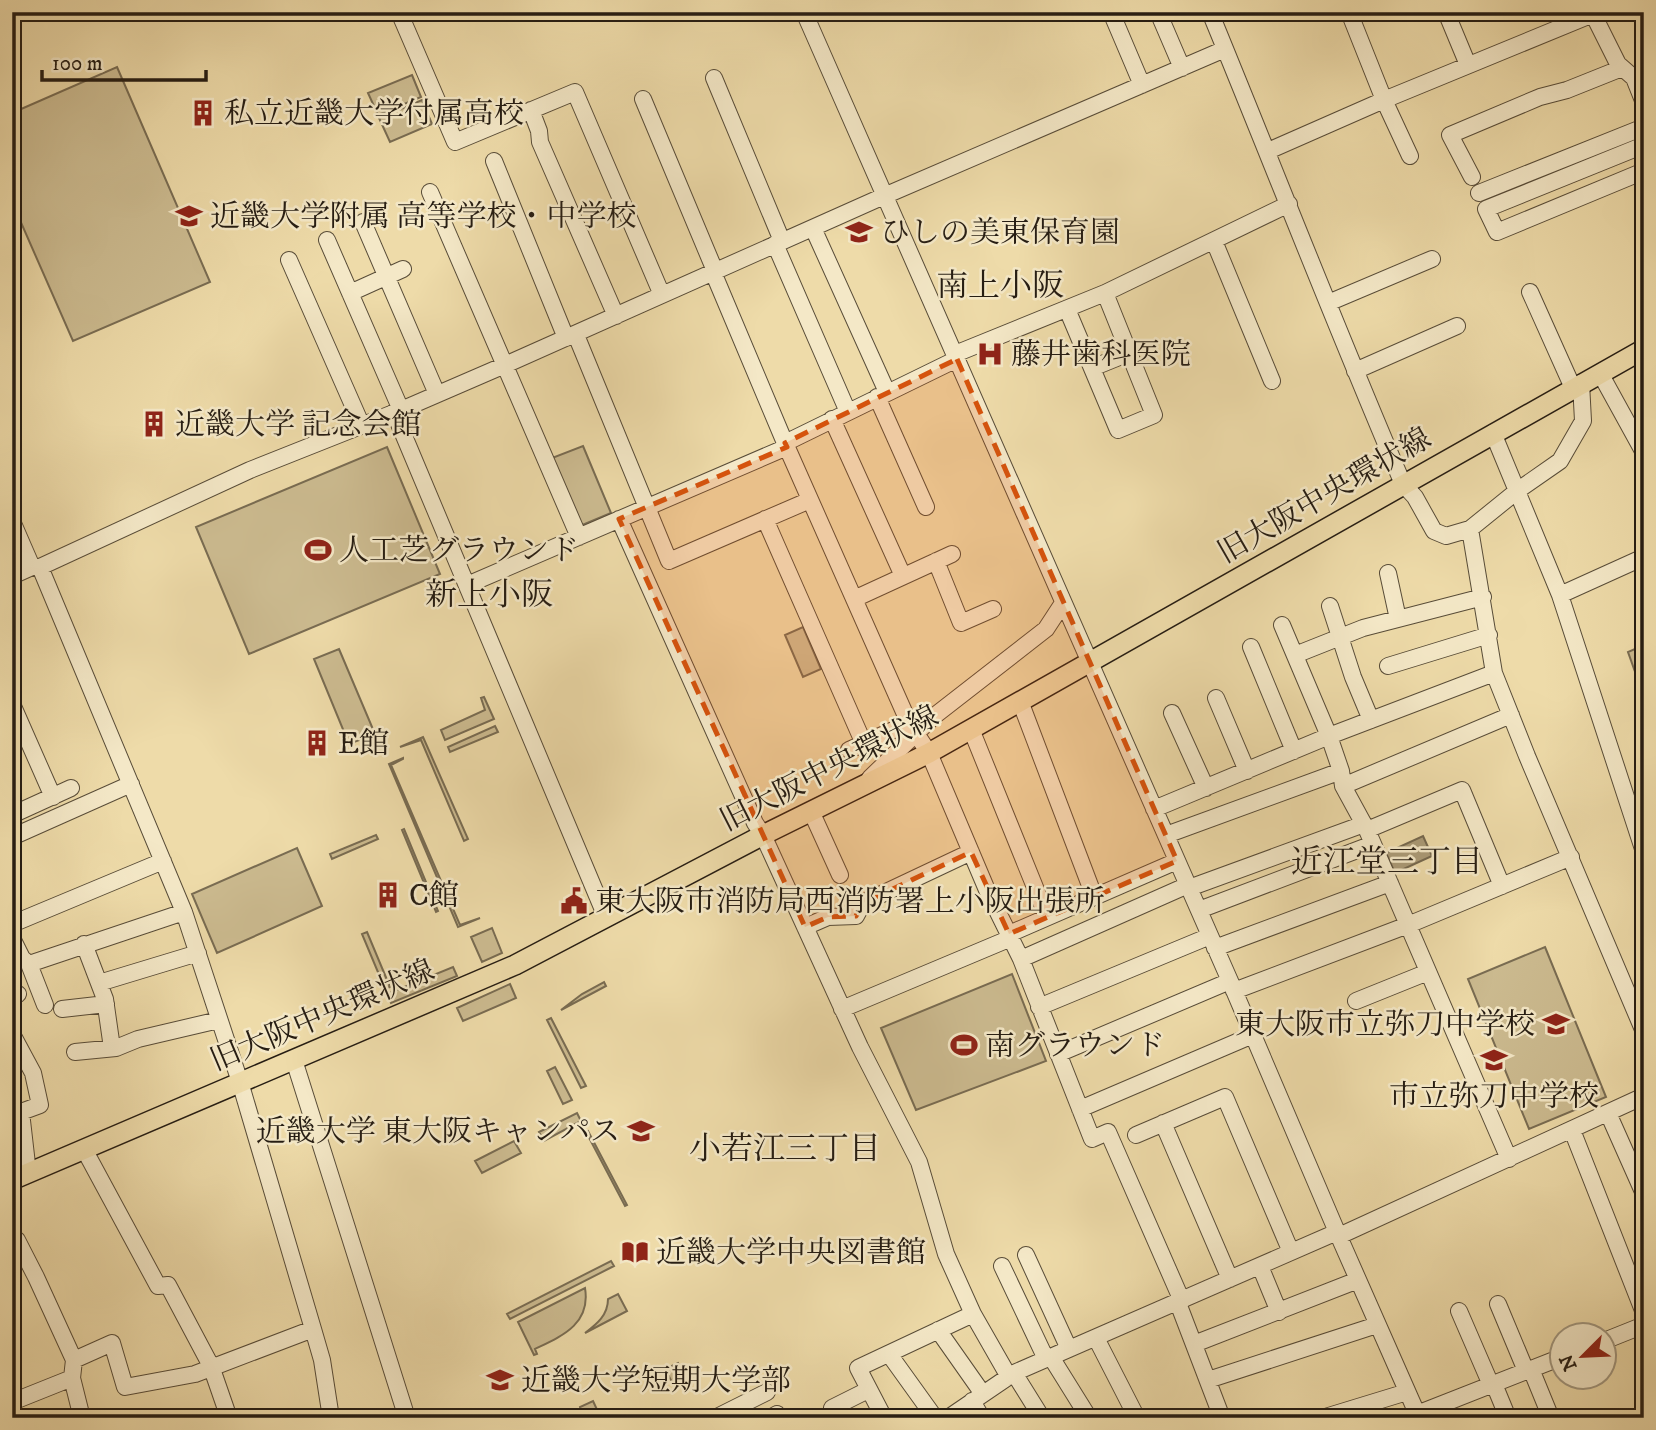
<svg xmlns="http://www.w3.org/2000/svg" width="1656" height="1430" font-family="'IM FELL DW Pica','Noto Serif JP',serif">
<rect width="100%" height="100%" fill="#eedba9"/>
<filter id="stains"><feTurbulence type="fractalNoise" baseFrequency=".00286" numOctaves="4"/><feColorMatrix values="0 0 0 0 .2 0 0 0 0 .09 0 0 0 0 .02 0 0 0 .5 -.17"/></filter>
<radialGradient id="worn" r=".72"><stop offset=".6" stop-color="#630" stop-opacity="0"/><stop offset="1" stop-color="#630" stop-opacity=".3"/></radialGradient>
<path fill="#ccbb90" stroke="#796c52" stroke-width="2" d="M117 67 210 282 73 341 12 202V113Z
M412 75 421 97 378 115 368 93Z
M422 100 432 124 390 142 379 118Z
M583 446 611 513 580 526 552 458Z
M387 447 440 574 249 654 196 527Z
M803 627 821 669 803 677 785 635Z
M1644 645V697L1628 652Z
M339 649 375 734 349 744 314 659Z
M484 697 494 719 445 740 441 730 485 710 481 698Z
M495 726 498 732 450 752 448 747Z
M423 737 468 839 464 841 421 740 400 747Z
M403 758V759L391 765 460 925 480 918 458 927 389 764Z
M404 829 438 911 436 912 402 830Z
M376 835 378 839 332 859 330 854Z
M297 848 322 906 217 953 192 894Z
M492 928 502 953 482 962 471 937Z
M367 932 390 987 385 989 362 934Z
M1545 947 1606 1097 1529 1129 1468 979Z
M453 967 457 976 391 1003 387 994Z
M1012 974 1046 1061 916 1110 881 1028Z
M604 982 606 986 561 1010 582 994Z
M510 984 516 998 463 1021 457 1008Z
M551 1018 586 1086 581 1088 547 1020Z
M555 1067 572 1100 563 1104 547 1071Z
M577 1113 581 1121 544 1141 539 1132Z
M588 1131 627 1205 625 1206 586 1132Z
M514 1141 521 1153 482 1173 475 1161Z
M611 1261 614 1266 510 1319 507 1314Z
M585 1288C591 1324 562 1336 535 1349L537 1354 534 1355 518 1322Z
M618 1294 627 1311 585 1333C597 1324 608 1315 608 1299Z
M678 1363 687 1382 680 1376 674 1379 677 1385 674 1386 665 1369Z
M593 1401 599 1414 593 1418H583L580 1407Z"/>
<path fill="#aa9a76" stroke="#75684e" stroke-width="2" d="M1423 836 1432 856 1395 873 1386 853Z"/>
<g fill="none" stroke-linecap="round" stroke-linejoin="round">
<g stroke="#584c38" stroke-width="18">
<path id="minor" d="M399 12 455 142 575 92 662 295
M804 12 1230 981 1337 1232 1419 1418
M1111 12 1142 85
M1158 12 1182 68
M1210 12C1275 170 1336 328 1403 484L1415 497 1434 531 1446 536 1470 529 1517 491 1560 461 1583 421 1581 383
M1349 12 1384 100 1410 156
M1446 12 1468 65
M1592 12 1618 64 1634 78 1644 103
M714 78 782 241
M643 99 715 271
M531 110 539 131 540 142 616 316
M1644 145 1486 209 1497 232 1644 171
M1268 151 1384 100 1598 12
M494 161 566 338
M1472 177 1450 135 1540 97 1567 90 1622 68
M430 192 579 537
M1479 193 1644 127
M363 222 437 394
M813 228 887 392
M327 240 401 410
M1214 241 1272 381
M775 244 848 412
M289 260 362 426
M713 272 785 443 909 723 929 753 987 890 1021 959 1092 1139 1108 1132 1182 1301
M1530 292 1573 388
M350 293 403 269
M1328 303 1432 259
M1067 309 1118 430 1154 415 1105 293
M576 335 669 561 810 500
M955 354 1105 293 1289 204
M1092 368 1129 353
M1355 371 1457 326
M1600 373 1644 453
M877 397 926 507
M394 412 606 917
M832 419 903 576
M1493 433 1560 595 1644 852
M785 443 957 359
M619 519 755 823 763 835 860 1047 919 1162 946 1254 973 1314 1009 1377
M765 519 864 744
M12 521 32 567H40L250 470 401 410 505 365 884 196 1225 49
M1470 529 1494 673
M936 561 961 623 993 609
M40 567 184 912 240 1082 313 1329 322 1360 331 1418
M1388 573 1398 619
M12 576 32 567
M467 585 787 447
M1560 595 1644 557
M854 599 952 554
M1330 606 1353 677 1371 720
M1282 625 1329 736 1341 771 1343 786 1367 830 1509 1159
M1251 647 1294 751
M1295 655 1363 628 1483 597
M1388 666 1489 635
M1216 698 1247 771
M1020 701 1094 896
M12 704 53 797
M1172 713 1206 788
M971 729 1047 917
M849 750 909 723
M870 778 933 717 1046 629 1063 603
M1343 786 1511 715
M1154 809 1329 736 1494 673 1527 756 1644 1032
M12 810 14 814 71 788
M811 811 840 875
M1367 830 1462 790 1502 886
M1166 835 1341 771
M12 837 131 784
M1189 888 1364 824
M1199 910 1373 844
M12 924 163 861
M805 927 828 917 856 916 863 903 971 852
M1009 934 1177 861
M12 938 22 958 29 964 184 912
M84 944 105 999 112 1048
M1215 948 1390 883
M1021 959 1188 885
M29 964 45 1005
M99 983 198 953
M1234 991 1408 925 1571 857
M12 998 18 994
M1356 1001 1428 972
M1039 1007 1210 936
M62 1009 106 1004
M842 1009 1011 938
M12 1034 33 1073 40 1105 21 1112 28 1173
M75 1052 116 1048 138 1039 219 1020
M1058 1054 1230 981
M294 1060 407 1418
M1080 1109 1253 1035
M1608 1113 1644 1194
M1163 1123 1230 1279
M1572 1130 1644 1313
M1136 1135 1225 1097 1291 1252
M84 1149 158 1286 168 1285 211 1366 229 1418
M12 1236 17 1240 36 1277 74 1360 72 1378 82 1418
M1339 1236 1644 1096
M1026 1255 1069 1349
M1002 1266 1046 1359
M1260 1266 1279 1312
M1178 1303 1222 1418
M1498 1304 1526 1371
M1459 1311 1491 1385
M938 1330 983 1394
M1096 1338 1137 1418
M1604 1341 1644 1325
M1194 1344 1358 1280
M889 1354 935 1418
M1051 1357 1089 1418
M74 1360 112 1343 125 1387 195 1374 313 1329
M1531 1369 1551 1418
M1014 1373 1042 1418
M1208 1380 1377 1325
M1494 1384 1508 1418
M972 1401 982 1418
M12 1402 72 1378
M1417 1414 1562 1357
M715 1418 767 1392
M770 1418 777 1414 779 1418
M837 1418 832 1408 868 1390
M884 1418 858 1368 973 1314
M948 1418 1014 1373 1337 1232
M1322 1418 1407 1392"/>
</g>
<g stroke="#261d13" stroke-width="22">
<path id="major" d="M12 1180 515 965 763 835 929 753 1644 349"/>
</g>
<use href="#minor" stroke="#f4e8c7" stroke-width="16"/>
<use href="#major" stroke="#eedba9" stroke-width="19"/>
</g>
<path fill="#d5530d" fill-opacity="0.2" stroke="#d5530d" stroke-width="5" stroke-dasharray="14 9" stroke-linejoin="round" d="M957 359 1177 861 1009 934 971 852 863 903 856 916 828 917 805 927 619 519 787 447 785 443Z"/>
<defs>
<g id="building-bare" transform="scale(2.1)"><path d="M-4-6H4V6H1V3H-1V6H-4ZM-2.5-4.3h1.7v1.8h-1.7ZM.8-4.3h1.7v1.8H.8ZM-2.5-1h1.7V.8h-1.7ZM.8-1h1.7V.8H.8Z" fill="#8f2418" stroke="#f4e8c7" stroke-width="2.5" paint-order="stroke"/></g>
<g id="school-bare" transform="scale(2.1)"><path d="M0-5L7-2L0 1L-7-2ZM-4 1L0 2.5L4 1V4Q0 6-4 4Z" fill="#8f2418" stroke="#f4e8c7" stroke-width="2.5" paint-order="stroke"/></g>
<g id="hospital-bare" transform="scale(2.1)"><path d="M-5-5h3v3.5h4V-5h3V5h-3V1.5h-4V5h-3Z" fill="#8f2418" stroke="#f4e8c7" stroke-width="2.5" paint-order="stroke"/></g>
<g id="stadium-bare" transform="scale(2.1)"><path d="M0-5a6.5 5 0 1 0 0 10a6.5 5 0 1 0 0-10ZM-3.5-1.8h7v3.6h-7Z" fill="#8f2418" stroke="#f4e8c7" stroke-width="2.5" paint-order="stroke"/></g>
<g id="civic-bare" transform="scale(2.1)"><path d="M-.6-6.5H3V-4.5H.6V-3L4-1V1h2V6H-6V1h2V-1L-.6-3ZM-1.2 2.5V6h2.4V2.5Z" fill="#8f2418" stroke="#f4e8c7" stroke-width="2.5" paint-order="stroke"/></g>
<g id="university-bare" transform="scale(2.1)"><path d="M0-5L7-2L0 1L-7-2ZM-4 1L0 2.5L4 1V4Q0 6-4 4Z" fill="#8f2418" stroke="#f4e8c7" stroke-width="2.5" paint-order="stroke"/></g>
<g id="library-bare" transform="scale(2.1)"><path d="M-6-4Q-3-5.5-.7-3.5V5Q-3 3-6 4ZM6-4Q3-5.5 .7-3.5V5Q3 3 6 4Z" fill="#8f2418" stroke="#f4e8c7" stroke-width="2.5" paint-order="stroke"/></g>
</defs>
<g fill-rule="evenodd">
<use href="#building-bare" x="203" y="113"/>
<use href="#school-bare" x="189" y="216"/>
<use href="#school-bare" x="859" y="232"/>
<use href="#hospital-bare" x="990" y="354"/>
<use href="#building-bare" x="154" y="424"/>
<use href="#stadium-bare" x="318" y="550"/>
<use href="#building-bare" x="317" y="743"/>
<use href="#building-bare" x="388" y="895"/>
<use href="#civic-bare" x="574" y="901"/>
<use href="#school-bare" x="1556" y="1024"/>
<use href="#stadium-bare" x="964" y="1045"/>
<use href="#school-bare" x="1494" y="1060"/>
<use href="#university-bare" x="641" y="1131"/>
<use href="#library-bare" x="635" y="1252"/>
<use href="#university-bare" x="500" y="1380"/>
</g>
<g text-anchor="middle" stroke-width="5" stroke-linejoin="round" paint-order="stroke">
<g font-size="30" fill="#261d13" stroke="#f4e8c7" text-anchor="start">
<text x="224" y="123">私立近畿大学付属高校</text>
<text x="210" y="226">近畿大学附属 高等学校・中学校</text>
<text x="880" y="242">ひしの美東保育園</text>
<text x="1011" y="364">藤井歯科医院</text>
<text x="175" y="434">近畿大学 記念会館</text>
<text x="339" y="560">人工芝グラウンド</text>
<text x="338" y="753">E館</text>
<text x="409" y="905">C館</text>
<text x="595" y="911">東大阪市消防局西消防署上小阪出張所</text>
<text x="1535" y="1034" text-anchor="end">東大阪市立弥刀中学校</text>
<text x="985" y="1055">南グラウンド</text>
<text x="1494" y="1106" text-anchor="middle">市立弥刀中学校</text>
<text x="620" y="1141" text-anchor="end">近畿大学 東大阪キャンパス</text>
<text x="656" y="1262">近畿大学中央図書館</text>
<text x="521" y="1390">近畿大学短期大学部</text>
</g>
<g font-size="30" fill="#261d13" stroke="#f4e8c7">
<text transform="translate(1324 495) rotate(-30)" y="10">旧大阪中央環状線</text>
<text transform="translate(829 768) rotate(-27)" y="10">旧大阪中央環状線</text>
<text transform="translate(322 1015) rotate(-23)" y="10">旧大阪中央環状線</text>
</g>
<g font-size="32" fill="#261d13" stroke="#f4e8c7">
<text x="1000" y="296">南上小阪</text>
<text x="489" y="605">新上小阪</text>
<text x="1387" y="872">近江堂三丁目</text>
<text x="785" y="1159">小若江三丁目</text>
</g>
</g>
<rect width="1656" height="1430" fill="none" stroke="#eedba9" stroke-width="42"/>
<rect x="14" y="14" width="1628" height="1402" fill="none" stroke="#261d13" stroke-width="3.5"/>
<rect x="21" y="21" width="1614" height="1388" fill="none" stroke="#261d13" stroke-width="2"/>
<g transform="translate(1583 1356) rotate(246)"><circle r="33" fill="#f4e8c7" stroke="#a2977f" stroke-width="2"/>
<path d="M0-5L12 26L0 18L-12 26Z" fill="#8f2418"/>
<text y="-10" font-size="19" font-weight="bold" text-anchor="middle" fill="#261d13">N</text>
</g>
<path d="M42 70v10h164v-10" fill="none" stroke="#261d13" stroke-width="3.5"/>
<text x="52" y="70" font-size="21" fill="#261d13" stroke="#f4e8c7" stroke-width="5" paint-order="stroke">100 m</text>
<rect width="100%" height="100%" filter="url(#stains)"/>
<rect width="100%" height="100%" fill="url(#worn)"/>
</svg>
